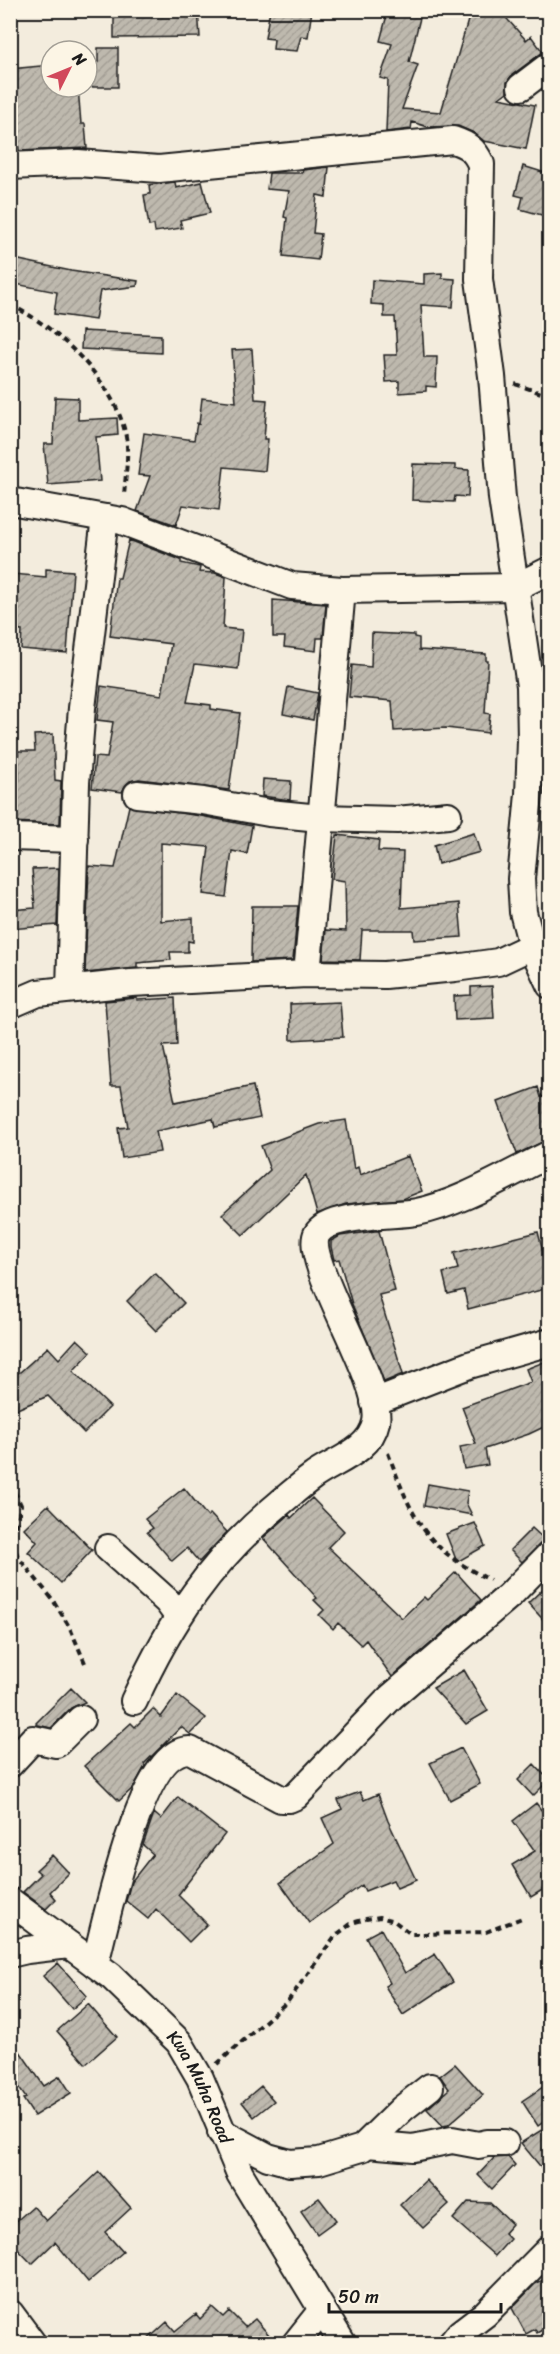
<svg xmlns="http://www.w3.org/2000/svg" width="560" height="2354" font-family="Sriracha,sans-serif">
<defs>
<pattern id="building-hatch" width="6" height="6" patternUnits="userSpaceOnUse" patternTransform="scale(1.5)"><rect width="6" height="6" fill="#beb9ae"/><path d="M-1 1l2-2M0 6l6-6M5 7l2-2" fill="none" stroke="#a39e95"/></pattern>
</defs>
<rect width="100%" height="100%" fill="#f3ecdd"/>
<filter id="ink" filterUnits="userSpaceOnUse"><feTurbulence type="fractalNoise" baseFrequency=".0167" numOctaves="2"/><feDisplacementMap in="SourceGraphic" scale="12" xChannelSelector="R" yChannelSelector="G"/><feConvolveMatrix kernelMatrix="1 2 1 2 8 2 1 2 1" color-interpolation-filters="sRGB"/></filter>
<g filter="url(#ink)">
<path fill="url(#building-hatch)" stroke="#1c1c1c" stroke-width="1.5" d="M114 10H198L200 37 114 38Z
M270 10H312L308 37 301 36 297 51 273 49 274 39 265 38Z
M391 10H422L409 62 418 65 402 109 441 112 471 10H499L526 40 531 36 543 52 512 75 507 82V92L499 98 535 105 526 149 484 141 474 133 458 126 428 127 412 122 411 129 386 132 388 80 380 78 392 44 380 41 387 15 390 16Z
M98 48H118V87H87V62H98Z
M51 65V87H78L81 124H85L87 148 19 151 16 125 10 126V69Z
M523 166 549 174V217L520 209 523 197 515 195Z
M329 167 326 197 317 195 313 233 321 234 318 260 283 256 287 218 284 217 289 191 267 189 269 173H302L303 170Z
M175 182 176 188 202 182 210 213 180 220 182 228 155 232 154 225 149 226 144 195 150 194 149 185Z
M10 258 71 271 138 281 137 286 100 291 95 320 54 314 57 292 10 283Z
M442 273V278L455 279 453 307 421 305 424 357H437L436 387 426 386V391L399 393V381L386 382 384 355H397L395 317H384V305L371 304 372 280 424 284V274Z
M82 331 161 335V353L81 349Z
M252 349 255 399 267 400 264 439H268L265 471 224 467 219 510 183 505 176 525 137 511 150 476 138 475 144 433 194 440 197 423 199 424 202 398 236 402 232 350Z
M55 397 78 398V420L117 418 118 435 96 437 100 481 48 485 44 444H53Z
M413 464 455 465V469L469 470 468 497 455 496 454 502 412 500Z
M129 540 181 560V563L200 567 199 572 215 573 226 577 223 628 242 630 238 669 195 664 187 702 211 705V709L240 713 229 790 139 779 130 781 125 786 122 792 92 788 95 757 107 758 113 722 97 720 101 686 162 695 171 644 110 636 117 578H120Z
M46 569 73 571 67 653 21 649 22 631 10 630 13 574 46 577Z
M273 600 326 604 323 638H317L316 651 284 647 285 637H273Z
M372 633 414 635V637L419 638V650L486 654V661H488L485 713 490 714 488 733 446 728 394 731 392 701 349 697 352 665 371 667Z
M288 687 318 693 313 720 283 714Z
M53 734 55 780 61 781 60 824 10 822V778L19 779 18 751H35L34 735Z
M263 779 291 781 290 800 262 796Z
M129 806 201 816 252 826 247 854 232 851 226 897 203 894 209 847 161 843V921L193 918V942L188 941V952H170L171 960 137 963V968L85 973 89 866 115 868Z
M474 833 480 852 438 864 434 845Z
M337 835 379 840 378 851 403 852 401 908 459 903 462 937 414 940 413 930H362L360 960 323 959 326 930 346 931 345 881 332 879Z
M59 868 57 925 10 929V910L35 908 32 869Z
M252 906H298L293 960 251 962Z
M492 986 494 1018 455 1020 454 996 471 995V987Z
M137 998V1000L175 998 177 1045 163 1046 175 1102 253 1086 260 1118 215 1127 213 1119 156 1131 160 1152 122 1158 118 1128 128 1127 121 1086H111L105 1001Z
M340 1002 343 1037 291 1040 290 1004Z
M538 1087 541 1097 549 1095V1139L517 1154 498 1102Z
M346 1120 354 1169 358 1167 360 1175 408 1156 422 1191 402 1199 346 1204 317 1214 306 1175 243 1235 222 1214 270 1170 261 1146 319 1124Z
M382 1230 379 1231 395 1291 379 1295 403 1374 384 1382 352 1304 339 1259 334 1260 331 1247V1241L340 1236Z
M538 1232 549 1276V1288L468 1309 464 1290 448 1294 443 1273 458 1269 454 1253Z
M155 1273 184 1303 156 1331 127 1301Z
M77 1339 91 1352 73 1371 110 1407 84 1433 48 1396 10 1412V1376L20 1372 48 1347 59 1359Z
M549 1360V1426L548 1425 529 1434 485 1449 488 1465 464 1469 460 1447 476 1444 462 1407 531 1382 526 1369Z
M428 1484 468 1491 466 1503 472 1515 424 1506Z
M184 1488 207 1516 210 1514 227 1532 199 1562 187 1548 172 1561 147 1532 153 1528 145 1519Z
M312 1498 344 1531 328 1547 402 1618 424 1597 427 1600 456 1572 481 1600 392 1677 366 1640 361 1645 338 1623 333 1629 319 1615 324 1610 314 1600 317 1598 263 1538 289 1515 291 1518Z
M48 1505 92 1550 61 1583 28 1552 37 1542 24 1528Z
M475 1523 485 1546 457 1562 446 1534Z
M532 1528 545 1540 522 1562 510 1550Z
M549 1576V1626L528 1603 546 1586 543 1583Z
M464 1670 488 1711 466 1724 433 1688Z
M71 1688 85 1702 71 1708 51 1728 38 1725 36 1723Z
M177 1695 206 1718 190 1734 181 1727 144 1764 145 1766 134 1787 119 1801 84 1766 131 1723 135 1727 153 1709 161 1717Z
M461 1748 480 1784 450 1800 430 1763Z
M534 1764 549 1780 533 1796 518 1780Z
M360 1792 364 1800 378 1794 388 1821 416 1880 397 1888 393 1880 365 1891 362 1885 309 1923 280 1883 334 1844 322 1818 342 1809 338 1800Z
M178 1797 225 1834 178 1895 207 1924 189 1942 156 1909 148 1919 126 1901 131 1882 153 1854 143 1845 154 1813 161 1819Z
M536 1803 549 1820V1886L531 1897 512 1865 535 1851 513 1821Z
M52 1855 69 1873 50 1892 56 1899 46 1909 23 1892 41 1874 36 1870Z
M381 1929 405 1973 435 1954 453 1982 403 2015 385 1986 390 1983 366 1937Z
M58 1963 87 1996 72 2009 43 1976Z
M88 2004 117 2037 86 2064 57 2031Z
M10 2037 44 2086 60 2076 71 2093 34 2116 23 2099 26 2098 10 2075Z
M455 2064 483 2095 448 2125 443 2126 427 2109 449 2089 440 2076Z
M549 2083V2118L538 2126 522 2101Z
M261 2086 274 2101 254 2117 242 2102Z
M543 2129 549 2140V2177L521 2143Z
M508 2157 515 2165 492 2189 478 2175 494 2158Z
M99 2172 131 2208 105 2232 123 2252 88 2282 55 2242 32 2264 10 2241V2227L33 2206 46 2221Z
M426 2180 449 2204 423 2228 400 2205Z
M319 2198 336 2220 317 2234 301 2211Z
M468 2202 490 2203 512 2224 504 2233 510 2239 495 2256 453 2219Z
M543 2280 549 2293V2326L537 2333 535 2329 526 2334 512 2308 535 2284Z
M212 2307 223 2317 229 2311 245 2327 255 2319 270 2336 262 2343H144L167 2322 175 2331 196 2314 200 2319Z"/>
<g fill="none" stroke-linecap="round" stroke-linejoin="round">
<g stroke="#1c1c1c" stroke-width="30">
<g id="minor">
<path d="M521 87 550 65"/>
<path d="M10 166 78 163 159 169 453 140C468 145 474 149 481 164L479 279 492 376 502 498 530 686 531 741 529 794 521 879 523 912 532 946 550 985"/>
<path d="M10 501 122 521 292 586 342 590 516 587 550 570"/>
<path d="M137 794 203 801 269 813 320 818 397 820 448 815"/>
<path d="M10 837 75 839"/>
<path d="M307 974 342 590"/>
<path d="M70 989 76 783 82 708 105 518"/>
<path d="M10 1005 38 993 131 983 307 974 385 975 455 968 498 962 532 946"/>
<path d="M374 1402 469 1365 550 1342"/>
<path d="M108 1548 167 1601 178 1616"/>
<path d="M134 1701C171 1620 211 1560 280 1503 291 1494 301 1485 312 1477 333 1461 370 1452 376 1422 384 1382 302 1261 317 1234 329 1213 396 1216 417 1212 459 1204 510 1173 550 1154"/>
<path d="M10 1764 33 1739 56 1744 81 1719"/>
<path id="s1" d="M10 1901 111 1976 179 2042 200 2078 240 2174 343 2344"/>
<path d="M10 1954 27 1950 69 1945"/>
<path d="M95 1964C106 1923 140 1748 190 1750L281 1799H289L296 1796 391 1697 510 1595 550 1554"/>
<path d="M221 2132 268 2157 290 2163 319 2161 362 2148 402 2109 430 2087"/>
<path d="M367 2144 413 2148 452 2140 479 2145 487 2143H505"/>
<path d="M10 2313 33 2344"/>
<path d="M295 2344 322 2310"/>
<path d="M451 2344 460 2333 485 2314 550 2248"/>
</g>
</g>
<path stroke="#1c1c1c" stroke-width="4" stroke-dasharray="6 4.5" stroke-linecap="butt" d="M10 305C57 326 113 381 125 432 130 452 125 477 124 497
M515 384 550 396
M388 1453C413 1519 424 1548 490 1580
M10 1482 21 1505 15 1533 14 1545 18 1557 53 1600 70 1628 85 1663
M217 2064 288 2001 335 1936 352 1923 366 1919 380 1917 394 1921 411 1934H423L486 1932 522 1918"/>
<use href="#minor" stroke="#fcf5e5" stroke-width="26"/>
</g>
</g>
<g text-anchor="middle" stroke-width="5" stroke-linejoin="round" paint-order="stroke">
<g font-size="18" fill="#1c1c1c" stroke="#fcf5e5">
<text dy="6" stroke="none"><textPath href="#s1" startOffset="270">Kwa Muha Road</textPath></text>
</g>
</g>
<rect width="560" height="2354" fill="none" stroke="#fcf5e5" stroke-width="36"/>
<rect x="18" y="18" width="524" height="2318" fill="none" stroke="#1c1c1c" stroke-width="2" filter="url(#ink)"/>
<g transform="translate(69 69) rotate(47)"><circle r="28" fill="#fcf5e5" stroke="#a29e95" stroke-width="1.5"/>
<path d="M0-4.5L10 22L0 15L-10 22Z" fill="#d1495b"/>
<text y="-9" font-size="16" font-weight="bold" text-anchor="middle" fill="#1c1c1c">N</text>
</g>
<path d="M329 2303v9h172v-9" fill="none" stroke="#1c1c1c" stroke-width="3"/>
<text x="338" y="2303" font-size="18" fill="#1c1c1c" stroke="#fcf5e5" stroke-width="4.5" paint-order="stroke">50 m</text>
</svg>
